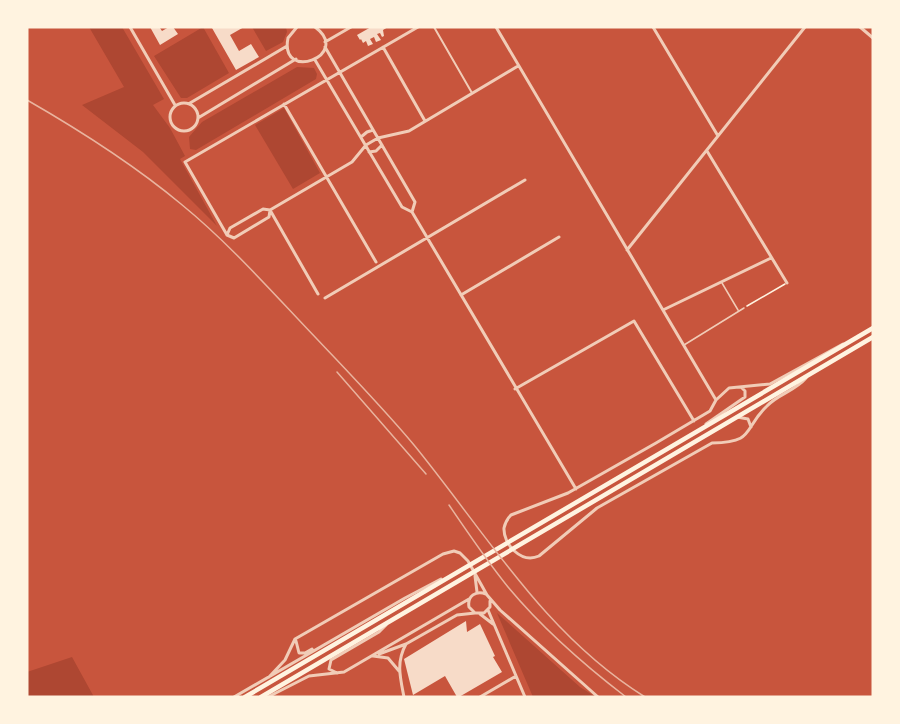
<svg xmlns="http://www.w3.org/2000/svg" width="900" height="724" font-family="'Noto Sans',sans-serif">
<rect width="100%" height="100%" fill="#c8553d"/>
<path fill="#ae4732" d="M89 27H122L164 99 153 105 170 128 185 156 180 159 217 226 143 152 82 105 124 87Z
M203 27 229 73 187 98H181L154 56Z
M252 27H286L287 32 283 42 266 51Z
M297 67 314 68 317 74 316 79 196 150 190 149 189 137 202 122Z
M284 108 320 173 293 189 255 125Z
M497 613 580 687 596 697H533Z
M72 657 94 697H27V672Z"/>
<path fill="#f7dbc8" d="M150 27 160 28 162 31 169 27H173L178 34 160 45Z
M213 27H244L230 35 239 51 251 44 259 57 236 70 212 28Z
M371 27H388L383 30 384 36 382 37 380 33 377 34 381 40 376 42 374 37 370 39 373 44 368 46 366 41 363 43 361 39 360 40 357 35Z
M466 621 467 632 480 624 495 656 493 657 502 672 459 697H457L445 676 413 695 404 659Z"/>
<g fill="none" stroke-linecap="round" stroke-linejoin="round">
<path stroke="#fff3e0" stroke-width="1.5" d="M747 306 785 284"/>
<path stroke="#f1ccb7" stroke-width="1.5" d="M722 283 738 310
M684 345 744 308"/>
<path stroke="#f1ccb7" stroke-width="2" d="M434 27 472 93"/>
<path stroke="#f1ccb7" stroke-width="3" d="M130 27 175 105
M297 27 288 38C279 83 353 55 315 27
M496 27 716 400
M653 27 718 136
M860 27 873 38
M325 42 351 27
M325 47 415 202 412 212
M383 47 425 121
M315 60 402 207 412 212
M170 117a14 14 0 1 1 28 0a14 14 0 1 1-28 0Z
M190 103 287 46
M284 104 376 262
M198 118 296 59
M361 137 367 132 373 130
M707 151 787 283
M369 152 376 151 382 145
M412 212 576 489
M227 235 185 162 418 27
M627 250 805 27
M318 294 270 210 263 209 230 228 227 235 234 238 269 217 270 210 352 162 366 145 378 138 409 131 518 66
M461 295 559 237
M325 298 525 180
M663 310 771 258
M806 378C795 391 778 394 767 406 742 430 756 442 712 443L597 508 539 556C521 564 503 544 504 528 505 523 508 518 511 515L568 493 656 443 710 411 716 400 729 388 770 384 843 344
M515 389 634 321 694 421
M737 417 748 419 751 427
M706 424 745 397V391L741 387
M475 576 477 592
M486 594C476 590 467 596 469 607L475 613H484L490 607V601
M488 610 525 697
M480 614 493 624
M296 641 299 653H305L312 649
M379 654 406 644 457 615 475 613
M373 656 388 658 399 671
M337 673 329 669 331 660 379 632 386 625
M269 677 285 660 295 639 443 554 454 551 460 553 468 561 487 595 500 610 598 697
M234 697 405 598 441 579
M268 697 309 676 344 672 469 599
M404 697C400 677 396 662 406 644
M480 697 516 676"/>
<path stroke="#fff3e0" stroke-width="4.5" d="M245 697 873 328
M261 697 873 337"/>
<path stroke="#e9b49f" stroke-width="1.5" d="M27 100C81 131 133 164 181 204 230 244 272 292 316 338 349 373 383 408 414 445 486 533 545 635 645 697
M337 372 426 474
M449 505C468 533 487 561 508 587 543 629 583 664 626 697"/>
</g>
<rect width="900" height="724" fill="none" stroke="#fff3e0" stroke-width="57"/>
</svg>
